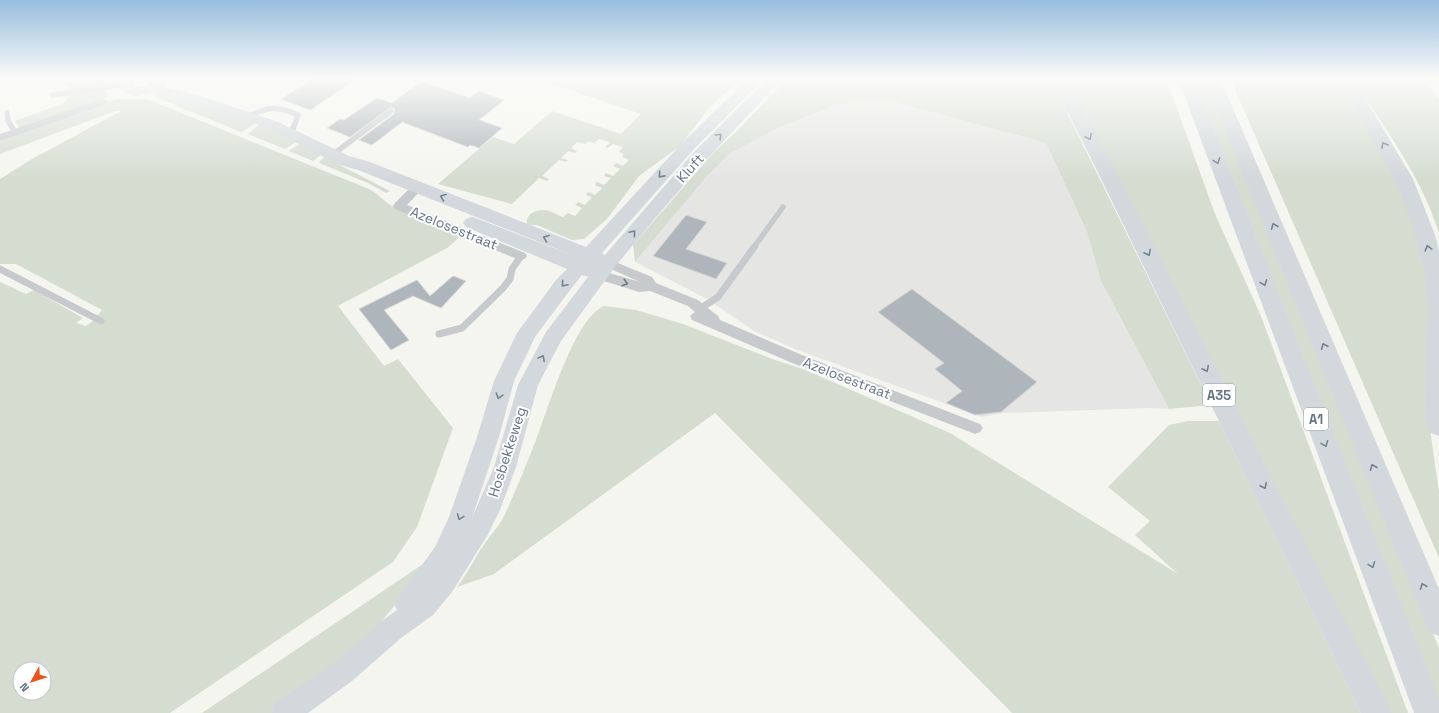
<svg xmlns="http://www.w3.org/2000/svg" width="1439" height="713" font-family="'Space Grotesk',sans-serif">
<rect width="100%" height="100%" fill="#f5f5f0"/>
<path fill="#e5e6e4" d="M861 100 895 102 1046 143 1087 232 1101 281 1169 409 1147 408 1038 412 1003 413 982 417 800 351 754 331 707 299 635 262 708 175 730 153 741 146 802 117 833 106Z"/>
<path fill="#d5ddd1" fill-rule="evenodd" d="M49 78H97L103 80 102 82 107 84 73 89Z
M534 78H742L709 108 680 146 639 176 607 219 584 239 572 240 537 225H527C525 215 534 210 544 210 550 210 557 215 563 217L568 213 575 216 582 208 575 205 578 202 585 205 592 197 586 195 588 192 595 195 602 188 595 185 597 182 604 185 611 178 604 176 606 173 613 176 620 169 613 166 616 163 623 166 629 160 622 157 624 154 619 152 623 147 613 144 608 148 605 147 610 142 599 139 594 143 588 141 585 144 577 142 571 148 577 151 575 153 568 151 561 158 568 160 566 162 559 160 542 176 549 179 547 181 539 178 512 204 438 184 493 137 514 144 552 111 621 134 641 114Z
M790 78H1050L1211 405 1169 409 1101 281 1087 232 1046 143 895 102 861 100 833 106 782 126 730 153 708 175 635 262 633 245 714 152 737 131 769 97Z
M1064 78H1166L1215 214 1261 316 1408 713H1389Z
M1194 78H1208L1439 648V702Z
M1230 78H1338L1341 86 1379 145 1403 189 1431 275 1430 413 1431 436 1439 492V558Z
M1352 78H1421L1439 99V233C1421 176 1385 128 1352 78Z
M105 90 108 96 105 98 26 127H19L15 121 64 103 71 94Z
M159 93 186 99 256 123 245 130 241 132 153 96Z
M116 99H147L369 189C378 193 383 201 392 206L461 236 447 248 338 306 384 366 398 359 453 428 417 527 393 562 170 713H0V282L26 294 34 290 83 318 76 323 86 326 93 321 102 310 16 264H0V179L32 159 121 111H115L0 154V141ZM20 669H44V693H20Z
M260 124 278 132 296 142 285 149 248 134Z
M299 144 321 155 313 161 289 151Z
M324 157 390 191 386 193 368 183 319 163 320 161Z
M604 306 636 310 683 324 775 360 803 369 950 433 1178 574 1135 535 1150 521 1108 487 1169 425 1188 421H1219L1361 713H1012L715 413 494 574 457 587C468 573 475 557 485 543 491 534 500 525 504 516 516 491 526 465 536 440 548 410 574 318 604 306Z
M426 562 420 575 376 628 309 686 271 713H202Z"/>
<path fill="#afb6bb" stroke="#d6d6d3" d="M314 78H358L310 110 281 99Z
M422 81 470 98 479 91 504 100 479 120 502 128 479 148 470 145 468 147 402 122 372 145 359 140 394 114 395 109 391 107 350 137 327 128 340 119 344 120 377 98 392 103Z
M686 215 707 222 686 249 727 263 716 279 653 256Z
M453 276 466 281 441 308 413 296 384 310 409 340 391 350 359 309 417 280 430 296Z
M912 289 1037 382 1001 412 975 415 946 403 962 391 935 369 944 363 878 312Z"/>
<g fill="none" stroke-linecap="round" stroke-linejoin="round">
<path stroke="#c7cacd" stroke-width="5.5" d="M53 95 126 84
M7 113 8 120 15 133
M249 116C270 106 277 106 298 115L291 134
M332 155 391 111
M754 247 783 207"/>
<path stroke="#c7cacd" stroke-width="7" d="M0 269 101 321
M701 308 718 297 755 246
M439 334 462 328 503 288 510 279 512 269 521 256"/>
<path fill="#c7cacd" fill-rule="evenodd" d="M102 99 106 100 107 102 106 104 0 141V134Z
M418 183 422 184 424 187 407 205 525 253 527 256 525 259 521 260 517 259 395 209 393 206 395 203 414 184Z
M608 259 652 277 656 283 698 300 718 316 720 320 802 355 980 424 983 428 980 432 975 434 970 432 792 363 692 320 690 316 695 312 688 306 650 291 639 292 594 278 593 275 594 272 599 270 640 282 604 266 602 263 604 260Z"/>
<path fill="#d3d8dc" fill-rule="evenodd" d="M123 78H138L134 83V86C148 90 149 81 158 78 161 77 167 78 171 78L164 87 195 94 278 122 349 156 370 162 586 247 682 143 745 82 750 81 755 82 757 85 755 88 694 149 602 253 605 255 694 152 768 78H783L706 160 663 209 614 268 561 341 538 385 516 467 500 510 487 536 452 592 433 615 401 638 352 681 308 713H271L275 703 334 663 383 620 397 610 395 606 399 597 435 547 449 517 477 437 494 381 517 333 556 280 567 269 466 227 463 223 466 219 472 217 478 219 577 257 358 170 337 164 268 128 188 101 153 93 136 96 126 93 120 88V82ZM582 275 588 277 546 332 518 385 494 467 472 518 499 437 514 381 535 337 570 290Z"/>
<path fill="#d3d8dc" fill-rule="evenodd" d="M1050 78H1066L1104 148 1392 713H1361L1086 148Z
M1178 78H1194L1439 700V713H1414Z
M1204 78H1220L1439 589V636L1429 632Z
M1337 78H1353L1413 179 1435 235 1439 251V436L1431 433 1427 426 1425 405 1428 307 1424 270 1415 235 1395 179Z"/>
</g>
<defs><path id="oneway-chevron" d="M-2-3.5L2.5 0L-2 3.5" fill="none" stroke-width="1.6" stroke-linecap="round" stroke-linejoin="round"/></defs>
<g stroke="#738291">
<use href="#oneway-chevron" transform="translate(719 136) rotate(-46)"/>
<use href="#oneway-chevron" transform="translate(1089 137) rotate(62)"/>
<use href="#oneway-chevron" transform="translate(1384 145) rotate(-120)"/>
<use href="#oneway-chevron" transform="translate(1217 161) rotate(69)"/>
<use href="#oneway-chevron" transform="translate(661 175) rotate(132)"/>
<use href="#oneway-chevron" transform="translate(443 197) rotate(-159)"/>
<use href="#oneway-chevron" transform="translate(1274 226) rotate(-112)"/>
<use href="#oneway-chevron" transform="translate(633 233) rotate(-50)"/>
<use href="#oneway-chevron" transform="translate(546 238) rotate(-159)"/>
<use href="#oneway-chevron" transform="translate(1428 248) rotate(-105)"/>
<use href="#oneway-chevron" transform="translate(1148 253) rotate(63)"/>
<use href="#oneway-chevron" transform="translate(1264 283) rotate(69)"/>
<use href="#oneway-chevron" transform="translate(564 284) rotate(131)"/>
<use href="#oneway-chevron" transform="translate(1324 346) rotate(-113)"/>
<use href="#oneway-chevron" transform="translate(542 358) rotate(-62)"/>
<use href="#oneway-chevron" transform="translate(1206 369) rotate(63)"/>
<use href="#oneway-chevron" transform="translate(499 396) rotate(108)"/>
<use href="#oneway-chevron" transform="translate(1325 444) rotate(69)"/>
<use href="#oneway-chevron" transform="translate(1373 467) rotate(-112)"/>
<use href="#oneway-chevron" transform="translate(1264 486) rotate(63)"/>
<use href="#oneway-chevron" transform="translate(460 517) rotate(111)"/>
<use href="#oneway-chevron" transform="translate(1372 565) rotate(69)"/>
<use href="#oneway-chevron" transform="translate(1423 586) rotate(-113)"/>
</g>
<use stroke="#6c7c8b" href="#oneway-chevron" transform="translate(625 283) rotate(17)"/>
<linearGradient id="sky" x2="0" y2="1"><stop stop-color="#98bdde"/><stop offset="0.44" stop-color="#fafaf8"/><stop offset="1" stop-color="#fafaf8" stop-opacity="0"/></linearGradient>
<rect width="1439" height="178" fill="url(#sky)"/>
<g text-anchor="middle" stroke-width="4" stroke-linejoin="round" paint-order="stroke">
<g fill="#fff" stroke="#919da9" stroke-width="1">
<rect x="1203" y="384" width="32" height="22" rx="3"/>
<rect x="1304" y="408" width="24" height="22" rx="3"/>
</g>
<g font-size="13" font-weight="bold" fill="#627384">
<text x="1219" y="400">A35</text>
<text x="1316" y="424">A1</text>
</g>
<g font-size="14" fill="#627384" stroke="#fff">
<text transform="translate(690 168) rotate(-48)" y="5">Kluft</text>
<text transform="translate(454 228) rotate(22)" y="5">Azelosestraat</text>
<text transform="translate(847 378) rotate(21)" y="5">Azelosestraat</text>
<text transform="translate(507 452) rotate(-72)" y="5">Hosbekkeweg</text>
</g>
</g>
<g transform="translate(32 681) rotate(231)"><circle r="19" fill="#ffffff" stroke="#c0c7ce"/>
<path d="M0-3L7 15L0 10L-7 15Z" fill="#ef5016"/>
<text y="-6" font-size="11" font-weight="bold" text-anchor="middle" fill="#627384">N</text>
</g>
</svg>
